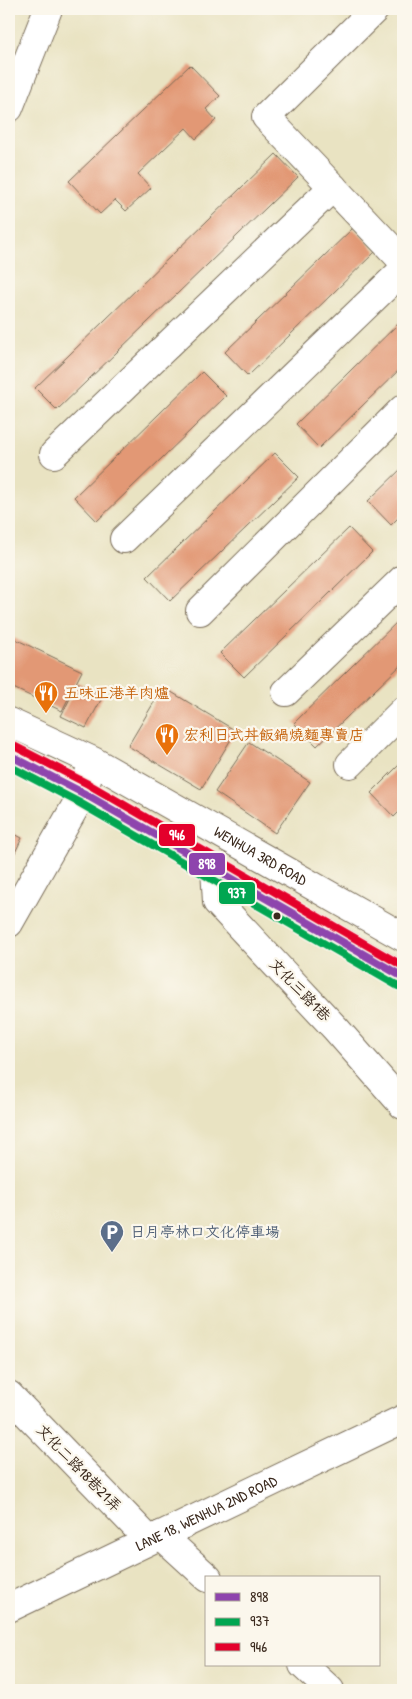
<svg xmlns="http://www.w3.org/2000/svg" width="412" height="1699" font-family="'Patrick Hand','LXGW WenKai TC',sans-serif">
<rect width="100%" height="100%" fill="#fbf7ec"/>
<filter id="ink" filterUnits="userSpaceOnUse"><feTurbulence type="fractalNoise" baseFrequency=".02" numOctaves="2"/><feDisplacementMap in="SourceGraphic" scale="10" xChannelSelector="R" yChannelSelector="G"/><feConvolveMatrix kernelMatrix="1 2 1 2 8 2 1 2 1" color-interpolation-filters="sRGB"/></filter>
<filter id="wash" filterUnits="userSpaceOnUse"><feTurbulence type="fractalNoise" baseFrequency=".0096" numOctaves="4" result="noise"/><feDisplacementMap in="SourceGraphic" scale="20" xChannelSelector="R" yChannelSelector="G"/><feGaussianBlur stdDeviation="1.12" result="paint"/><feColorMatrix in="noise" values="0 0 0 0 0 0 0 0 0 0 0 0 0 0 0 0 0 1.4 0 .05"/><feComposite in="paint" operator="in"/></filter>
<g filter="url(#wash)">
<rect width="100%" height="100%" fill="#e9e3c2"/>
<g id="blocks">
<path fill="#e29874" d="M190 65 220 96 206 109 216 120 196 139 186 128 138 174 151 188 126 211 115 200 100 214 69 181Z
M276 154 298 177 57 410 35 388Z
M353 228 376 251 248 376 225 352Z
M403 319V366L319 448 296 424Z
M202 372 226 396 97 521 74 497Z
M275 453 299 477 170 601 147 577Z
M403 467V513L391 525 368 501Z
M349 528 372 552 244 677 220 653Z
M403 616V663L317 746 294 723Z
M9 636 82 671 62 711 9 686Z
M78 683 103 696 86 728 61 716Z
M163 687 236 731 201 789 128 746Z
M249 742 310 782 275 833 215 792Z
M403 761V808L394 817 371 793Z
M9 831 22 838 9 865Z"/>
</g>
</g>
<g filter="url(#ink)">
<use href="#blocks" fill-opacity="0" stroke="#786b57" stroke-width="1"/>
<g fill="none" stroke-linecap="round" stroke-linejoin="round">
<g stroke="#786b57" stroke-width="30">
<g id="minor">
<path d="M375 9 266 117 403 261"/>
<path d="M9 108 48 9"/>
<path d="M54 454 333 187"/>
<path d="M124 539 403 270"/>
<path d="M200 611 403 409"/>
<path d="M286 692 403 579"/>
<path id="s1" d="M9 722 93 761 403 937"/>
<path d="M9 755 83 793 403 977"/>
<path d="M350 764 403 711"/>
<path d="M215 869 217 902 336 1029 403 1105"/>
<path d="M9 923 83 793 88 776"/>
<path d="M9 1395 149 1540"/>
<path d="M161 1535 208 1578"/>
<path id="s2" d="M9 1608 403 1419"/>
<path d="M303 1665 330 1690"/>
</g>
</g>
<use href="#minor" stroke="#fff" stroke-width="28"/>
<g stroke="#fbf7ec" stroke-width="11">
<path id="bus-1" d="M9 755 83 793 403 977"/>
</g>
<g stroke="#fbf7ec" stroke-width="11">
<path id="bus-2" d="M9 766 78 802 398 986"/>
</g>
<g stroke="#fbf7ec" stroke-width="11">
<path id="bus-3" d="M14 746 88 784 403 966"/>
</g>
<use href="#bus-1" stroke="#8e44ad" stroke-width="8"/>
<use href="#bus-2" stroke="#00a651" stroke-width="8"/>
<use href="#bus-3" stroke="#e4002b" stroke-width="8"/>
</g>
</g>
<defs>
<g id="restaurant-pin" transform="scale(1.25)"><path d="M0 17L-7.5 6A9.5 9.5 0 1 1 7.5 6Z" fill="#e8710a" stroke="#fbf7ec"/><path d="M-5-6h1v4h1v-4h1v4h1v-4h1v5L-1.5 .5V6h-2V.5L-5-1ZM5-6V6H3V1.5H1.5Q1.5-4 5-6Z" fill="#fff"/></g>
<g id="parking-pin" transform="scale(1.25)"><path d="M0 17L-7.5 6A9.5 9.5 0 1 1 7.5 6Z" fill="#5c6f8a" stroke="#fbf7ec"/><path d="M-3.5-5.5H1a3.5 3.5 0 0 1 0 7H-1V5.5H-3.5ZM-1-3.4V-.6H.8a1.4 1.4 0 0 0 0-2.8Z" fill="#fff"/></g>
</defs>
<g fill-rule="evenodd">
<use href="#restaurant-pin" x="46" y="693"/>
<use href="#restaurant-pin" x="167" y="735"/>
<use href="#parking-pin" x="112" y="1232"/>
</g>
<circle fill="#3b2a1e" stroke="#fbf7ec" stroke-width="2" cx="277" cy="916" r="4.5"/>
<g text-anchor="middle" stroke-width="4.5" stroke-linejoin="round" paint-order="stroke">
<g font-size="15" fill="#c56008" stroke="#fbf7ec" text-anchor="start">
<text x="64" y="698">五味正港羊肉爐</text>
<text x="184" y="740">宏利日式丼飯鍋燒麵專賣店</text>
</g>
<g font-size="15" fill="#3b2a1e" stroke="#fbf7ec">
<text dy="5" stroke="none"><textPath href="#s1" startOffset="285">WENHUA 3RD ROAD</textPath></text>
<text transform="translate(300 990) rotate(46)" y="5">文化三路1巷</text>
<text transform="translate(79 1468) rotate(46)" y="5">文化二路18巷21弄</text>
<text dy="5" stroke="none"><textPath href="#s2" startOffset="219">LANE 18, WENHUA 2ND ROAD</textPath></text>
</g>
<g font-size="15" fill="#4e5e75" stroke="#fbf7ec" text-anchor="start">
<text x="130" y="1237">日月亭林口文化停車場</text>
</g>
</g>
<g stroke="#fbf7ec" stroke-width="2">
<rect x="158" y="823" width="38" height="24" rx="5" fill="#e4002b"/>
<rect x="188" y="852" width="38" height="24" rx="5" fill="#8e44ad"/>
<rect x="218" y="881" width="38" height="24" rx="5" fill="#00a651"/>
</g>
<g font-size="14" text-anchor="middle" font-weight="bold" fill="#fff">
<text x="177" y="840">946</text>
<text x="207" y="869">898</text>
<text x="237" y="898">937</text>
</g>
<rect width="412" height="1699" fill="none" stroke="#fbf7ec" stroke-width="30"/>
<rect x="205" y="1576" width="175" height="90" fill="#fbf7ec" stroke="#aea59a"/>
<rect x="215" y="1593" width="25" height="8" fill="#8e44ad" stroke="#aea59a"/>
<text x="250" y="1602" font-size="15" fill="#3b2a1e">898</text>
<rect x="215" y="1618" width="25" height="8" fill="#00a651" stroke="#aea59a"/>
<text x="250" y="1626" font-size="15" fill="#3b2a1e">937</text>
<rect x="215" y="1643" width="25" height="8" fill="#e4002b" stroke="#aea59a"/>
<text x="250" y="1652" font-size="15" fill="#3b2a1e">946</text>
</svg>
